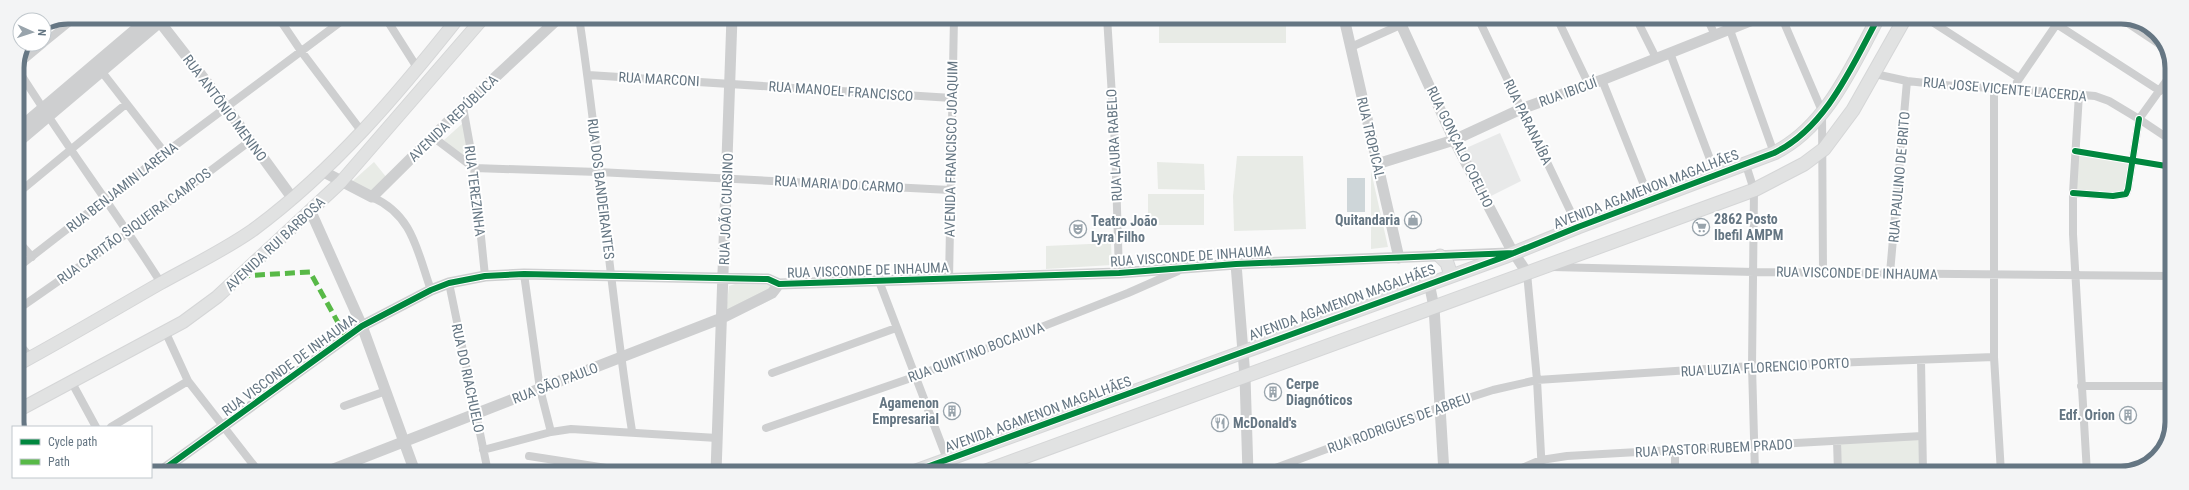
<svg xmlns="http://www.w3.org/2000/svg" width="2189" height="490" font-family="'Roboto Condensed',sans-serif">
<rect width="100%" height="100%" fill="#f9f9f9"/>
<path fill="#e8e9e9" d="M1500 133 1521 181 1487 198 1464 149Z"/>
<path fill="#e8ebe6" d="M1159 18H1286V43H1159Z
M463 123 469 162 444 140Z
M2075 151 2133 160 2126 194 2073 193Z
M1237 156H1303L1306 229 1234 231 1233 196Z
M374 162 387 178 372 192 347 186Z
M1157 162 1204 164 1205 190 1158 189Z
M1371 171 1388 247 1371 249Z
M1148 194H1204V225H1148Z
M1111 243 1112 265 1046 269V246Z
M735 284 771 285 778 294C767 305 740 313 726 311L729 286Z
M1922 436 1923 473H1839L1837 441Z"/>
<path fill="#ced6d9" d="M1347 178H1365V212H1347Z"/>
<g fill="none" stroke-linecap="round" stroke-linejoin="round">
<g stroke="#d5d6d7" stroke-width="14">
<path id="secondary" d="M17 365C65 339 112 311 159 284 191 266 223 251 253 230 333 171 398 94 459 17
M17 411 183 322 217 297 341 182 484 17"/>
</g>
<g stroke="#d5d6d7" stroke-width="15">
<path id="primary" d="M1440 256 1447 263 1451 275
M913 472 1504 257 1578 227 1774 153C1826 128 1852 66 1878 18
M983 472 1754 190 1804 164 1824 149 1853 110 1905 18"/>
</g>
<path stroke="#cecfd0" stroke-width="8" d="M278 17 301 51 362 132
M385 17 418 69
M579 17C600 155 610 294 632 431
M1107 17 1115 144 1119 273
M1478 18 1578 227
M1557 18 1589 85
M1636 18 1656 58
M1707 18 1715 35
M1782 18 1822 111 1823 272
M1926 18 2019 78
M2047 18 2160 91
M2123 20 2165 48
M1730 30 1774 153
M44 43 76 17
M1351 47 1416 18
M1670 53 1716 175
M19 64 43 44
M17 68C63 142 115 210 161 283
M102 72 165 153
M1875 74 1907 81 1954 86 2013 89 2095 96 2109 101 2139 119 2172 141
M588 75 952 98
M1602 80 1650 200
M2017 82 2056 25
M1994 89V357L2001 473
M2079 94 2073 193V234L2087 473
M463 107 474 168 485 276
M433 137 474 168 598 172 950 190
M1746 165 1754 190 1752 366 1755 473
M2073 193 2113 196 2126 194 2128 189 2139 119 2172 73
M17 194 126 104
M372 197C413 215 417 251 431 290
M17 240 32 257
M1552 267 1754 272 2171 276
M17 268 165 153 347 17
M1527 273 1537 380 1542 473
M1890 273 1907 81
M524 274 540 389 551 432
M949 280 954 17
M879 281 952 472
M449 283 488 472
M17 310 129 232 250 141
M165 331 188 381 259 472
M17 342 31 358
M1921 360 1923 473
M772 373 896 328
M71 381 96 427
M2081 386H2171
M344 406 386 391
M111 427 188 381
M766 428 914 377 1128 293 1178 271
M1837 441 1838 473
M483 450 551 432 571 429 717 438
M1675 450V473
M529 456 632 472
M1262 473 1440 407 1493 390 1537 380 1752 366 1994 357
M1510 473 1541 460 1567 456 1922 436"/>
<path stroke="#cecfd0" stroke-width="11" d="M156 17 226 107 293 199
M1344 18 1399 258
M1398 18 1454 140 1510 247 1527 273
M17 130 150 17
M17 143 166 17
M1377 164 1454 140 1521 109 1602 80 1758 18
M322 171 372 197 463 107 560 17
M311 212 362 326 415 472
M1236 264 1245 377 1248 473
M1429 283 1434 307 1444 473
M160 472 362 326 431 290 449 283 485 276 524 274 768 279 779 284 1119 273 1236 264 1508 253
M326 472 722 318 772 293 779 284
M716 472 732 17"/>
<use href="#secondary" stroke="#e1e2e2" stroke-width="12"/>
<use href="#primary" stroke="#e1e2e2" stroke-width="13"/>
<path stroke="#58b947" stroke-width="5" stroke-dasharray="10 5" stroke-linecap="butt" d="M240 276 310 272 346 337"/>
<g stroke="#fff" stroke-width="8">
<path id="cycleway" d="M2075 151 2172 167
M2073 193 2113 196 2126 194 2128 189 2139 119
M160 472 362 326 431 290 449 283 485 276 524 274 768 279 779 284 1119 273 1236 264 1514 253
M913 472 1504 257 1578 227 1774 153C1826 128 1852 66 1878 18"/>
</g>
<use href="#cycleway" stroke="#00873e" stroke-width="6"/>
</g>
<defs>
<g id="shop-ring" transform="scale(0.9)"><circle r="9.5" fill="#fff" stroke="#99a4ac" stroke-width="1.5"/><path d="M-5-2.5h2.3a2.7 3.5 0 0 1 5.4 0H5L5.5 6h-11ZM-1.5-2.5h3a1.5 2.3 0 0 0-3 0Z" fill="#99a4ac"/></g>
<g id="supermarket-ring" transform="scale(0.9)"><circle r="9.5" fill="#fff" stroke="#99a4ac" stroke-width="1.5"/><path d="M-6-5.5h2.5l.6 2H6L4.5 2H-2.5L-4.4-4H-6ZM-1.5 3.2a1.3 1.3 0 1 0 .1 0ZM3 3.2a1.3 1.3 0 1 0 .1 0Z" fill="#99a4ac"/></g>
<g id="theatre-ring" transform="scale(0.9)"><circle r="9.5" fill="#fff" stroke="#99a4ac" stroke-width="1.5"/><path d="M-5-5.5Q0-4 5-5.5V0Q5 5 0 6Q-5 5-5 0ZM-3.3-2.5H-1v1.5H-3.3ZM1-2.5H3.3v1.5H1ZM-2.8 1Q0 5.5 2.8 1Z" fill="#99a4ac"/></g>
<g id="building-ring" transform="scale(0.9)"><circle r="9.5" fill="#fff" stroke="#99a4ac" stroke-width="1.5"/><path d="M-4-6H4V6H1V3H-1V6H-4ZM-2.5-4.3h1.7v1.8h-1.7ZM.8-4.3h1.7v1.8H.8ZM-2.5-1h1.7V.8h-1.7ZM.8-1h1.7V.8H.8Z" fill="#99a4ac"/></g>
<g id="restaurant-ring" transform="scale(0.9)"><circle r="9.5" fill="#fff" stroke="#99a4ac" stroke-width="1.5"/><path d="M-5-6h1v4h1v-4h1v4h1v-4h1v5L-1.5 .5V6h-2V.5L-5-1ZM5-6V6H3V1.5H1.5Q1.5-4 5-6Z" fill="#99a4ac"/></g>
</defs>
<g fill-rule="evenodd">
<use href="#shop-ring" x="1413" y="220"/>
<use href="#supermarket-ring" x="1701" y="227"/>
<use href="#theatre-ring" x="1078" y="229"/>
<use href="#building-ring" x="1273" y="392"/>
<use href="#building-ring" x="952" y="411"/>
<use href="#building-ring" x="2128" y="415"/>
<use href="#restaurant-ring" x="1220" y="423"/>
</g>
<g text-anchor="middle" stroke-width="4" stroke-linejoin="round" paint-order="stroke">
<g font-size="14" fill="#657683" stroke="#fff">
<text transform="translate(659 79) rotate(3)" y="5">RUA MARCONI</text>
<text transform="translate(2005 89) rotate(5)" y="5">RUA JOSE VICENTE LACERDA</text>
<text transform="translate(841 91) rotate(4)" y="5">RUA MANOEL FRANCISCO</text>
<text transform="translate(1568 92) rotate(-20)" y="5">RUA IBICUÍ</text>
<text transform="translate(225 108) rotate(53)" y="5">RUA ANTÔNIO MENINO</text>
<text transform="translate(453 118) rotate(-44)" y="5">AVENIDA REPÚBLICA</text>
<text transform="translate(1528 122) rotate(64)" y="5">RUA PARANAÍBA</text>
<text transform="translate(1371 138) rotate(77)" y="5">RUA TROPICAL</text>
<text transform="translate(1114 145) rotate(-93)" y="5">RUA LAURA RABELO</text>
<text transform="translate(1460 147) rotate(64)" y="5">RUA GONÇALO COELHO</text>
<text transform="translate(951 149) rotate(-89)" y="5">AVENIDA FRANCISCO JOAQUIM</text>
<text transform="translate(1899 177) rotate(-85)" y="5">RUA PAULINO DE BRITO</text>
<text transform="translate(839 184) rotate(3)" y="5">RUA MARIA DO CARMO</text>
<text transform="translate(122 187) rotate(-38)" y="5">RUA BENJAMIN LARENA</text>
<text transform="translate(601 189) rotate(83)" y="5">RUA DOS BANDEIRANTES</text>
<text transform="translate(1646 189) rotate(-21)" y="5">AVENIDA AGAMENON MAGALHÃES</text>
<text transform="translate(475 191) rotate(83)" y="5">RUA TEREZINHA</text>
<text transform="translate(726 209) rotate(-88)" y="5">RUA JOÃO CURSINO</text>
<text transform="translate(134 226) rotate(-36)" y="5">RUA CAPITÃO SIQUEIRA CAMPOS</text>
<text transform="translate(275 244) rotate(-43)" y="5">AVENIDA RUI BARBOSA</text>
<text transform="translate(1191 256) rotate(-4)" y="5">RUA VISCONDE DE INHAUMA</text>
<text transform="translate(868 270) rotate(-2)" y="5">RUA VISCONDE DE INHAUMA</text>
<text transform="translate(1857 273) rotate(1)" y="5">RUA VISCONDE DE INHAUMA</text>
<text transform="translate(1342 302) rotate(-20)" y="5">AVENIDA AGAMENON MAGALHÃES</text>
<text transform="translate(976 352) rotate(-21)" y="5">RUA QUINTINO BOCAIUVA</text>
<text transform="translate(289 365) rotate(-36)" y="5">RUA VISCONDE DE INHAUMA</text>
<text transform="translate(1765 367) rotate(-3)" y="5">RUA LUZIA FLORENCIO PORTO</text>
<text transform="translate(468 378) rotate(78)" y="5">RUA DO RIACHUELO</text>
<text transform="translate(555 383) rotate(-21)" y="5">RUA SÃO PAULO</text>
<text transform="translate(1038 414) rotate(-20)" y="5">AVENIDA AGAMENON MAGALHÃES</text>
<text transform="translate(1399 423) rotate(-20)" y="5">RUA RODRIGUES DE ABREU</text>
<text transform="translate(1714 448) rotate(-3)" y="5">RUA PASTOR RUBEM PRADO</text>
</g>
<g font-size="14" font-weight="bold" fill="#657683" stroke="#fff" text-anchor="start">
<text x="1714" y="224">2862 Posto<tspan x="1714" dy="16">Ibefil AMPM</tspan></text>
<text x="1400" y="225" text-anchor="end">Quitandaria</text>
<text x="1091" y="226">Teatro João<tspan x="1091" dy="16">Lyra Filho</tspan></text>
<text x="1286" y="389">Cerpe<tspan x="1286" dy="16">Diagnóticos</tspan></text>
<text x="939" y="408" text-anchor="end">Agamenon<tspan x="939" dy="16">Empresarial</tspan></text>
<text x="2115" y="420" text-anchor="end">Edf. Orion</text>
<text x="1233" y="428">McDonald's</text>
</g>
</g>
<path d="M0 0H2189V490H0ZM68 24H2121A44 44 0 0 1 2165 68V422A44 44 0 0 1 2121 466H68A44 44 0 0 1 24 422V68A44 44 0 0 1 68 24Z" fill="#f3f4f5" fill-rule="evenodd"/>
<path fill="none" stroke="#657683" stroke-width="5" d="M68 24H2121A44 44 0 0 1 2165 68V422A44 44 0 0 1 2121 466H68A44 44 0 0 1 24 422V68A44 44 0 0 1 68 24Z"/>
<rect x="12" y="426" width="140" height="52" fill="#ffffff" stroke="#c1c8cd"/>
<rect x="20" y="439" width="20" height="6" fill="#00873e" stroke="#c1c8cd"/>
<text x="48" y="446" font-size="12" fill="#657683">Cycle path</text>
<rect x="20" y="459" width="20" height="6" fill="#58b947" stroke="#c1c8cd"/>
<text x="48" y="466" font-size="12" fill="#657683">Path</text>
<g transform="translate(32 32) rotate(93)"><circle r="19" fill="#ffffff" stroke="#c1c8cd"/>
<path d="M0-3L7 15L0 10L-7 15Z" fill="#99a4ac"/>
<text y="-6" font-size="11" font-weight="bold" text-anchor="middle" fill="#657683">N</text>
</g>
</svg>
